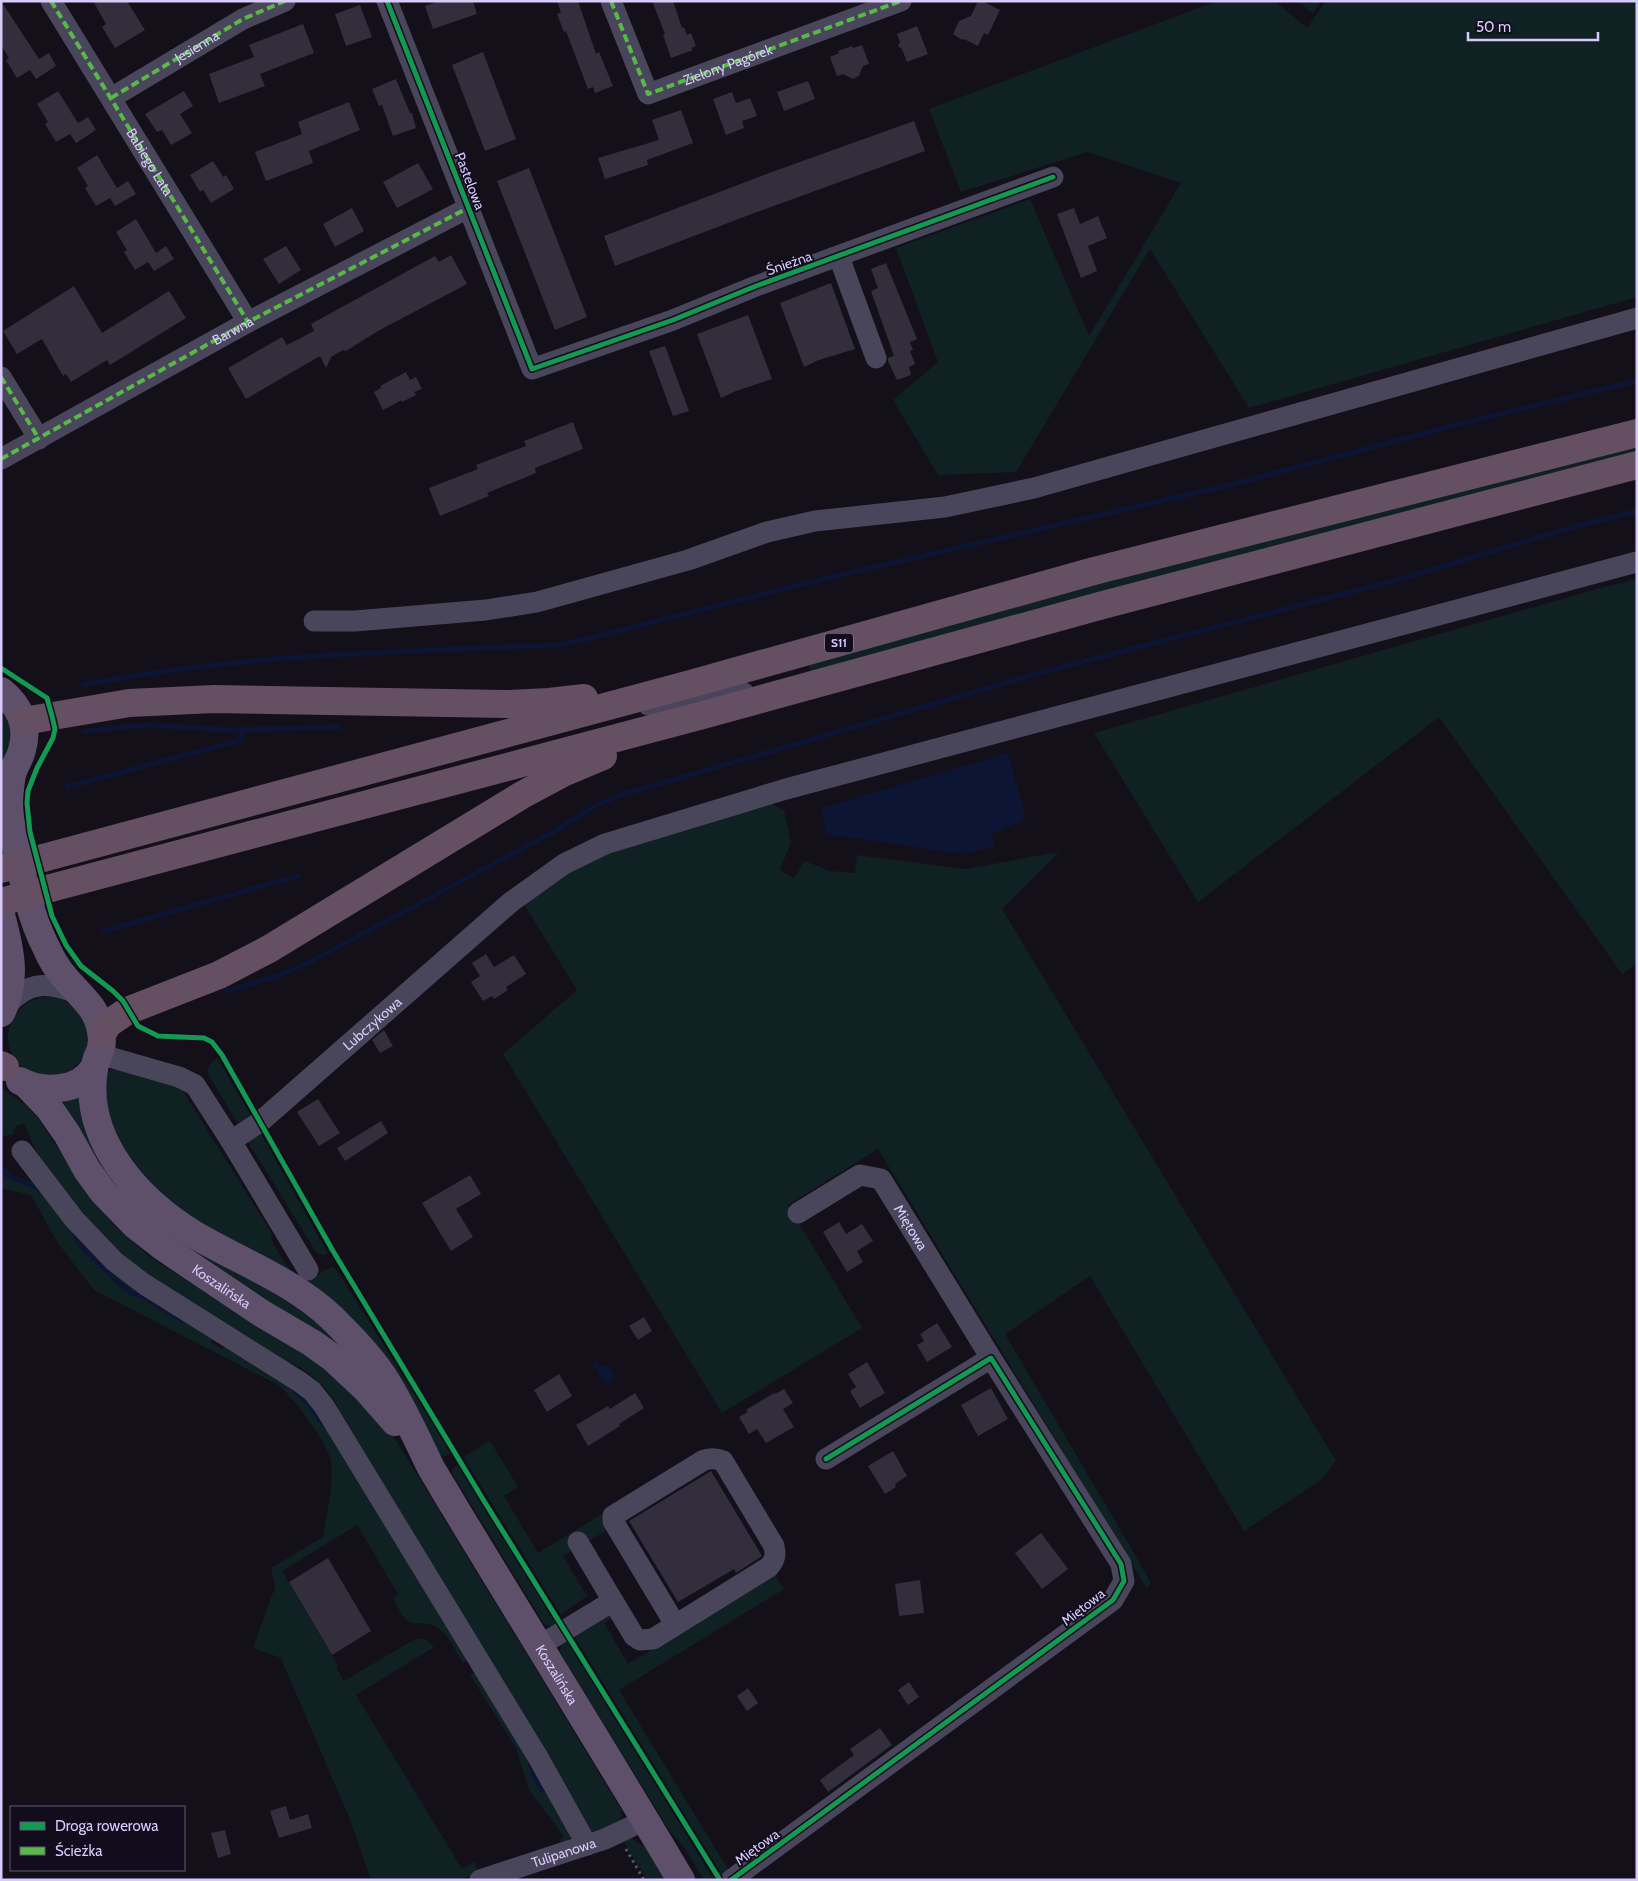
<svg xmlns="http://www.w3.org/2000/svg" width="1638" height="1881" font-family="Cabin,sans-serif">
<rect width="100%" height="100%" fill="#13101a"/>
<path fill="#102124" d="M1217 1H1275L1307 28 1326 1H1637V297L1249 408 1150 249 1016 472 938 475 893 400 938 362 896 248 1030 199 1089 336 1181 183 1087 152 961 192 929 109Z
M1297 1H1321L1313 13Z
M1637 443V454L811 673 808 663 1096 584Z
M1637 579V963L1622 974 1439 717 1198 902 1094 733 1604 587Z
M1 707C12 726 17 744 1 763Z
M773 804 784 811 791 842 780 870 794 878 805 861 830 871 855 873 857 855 966 869 1059 852 1002 909 1336 1461 1321 1480 1244 1531 1090 1276 1005 1334 1151 1582 1147 1589 878 1149 788 1205 862 1328 722 1413 503 1054 577 990 522 901 565 873 607 854Z
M8 1037a40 40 0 1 1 80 0a40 40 0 1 1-80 0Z
M217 1058 254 1121 238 1124 209 1076 207 1071 211 1063Z
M118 1069 178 1087 183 1091 272 1234 271 1239C287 1268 297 1291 332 1266L336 1269 451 1453 446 1456 440 1455 397 1384 213 1234 148 1184 110 1131 104 1076 110 1070Z
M1 1087 24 1104 37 1117 91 1199 117 1228 149 1256 177 1274 300 1349 376 1410 394 1437 621 1809 622 1816 620 1820 597 1832 590 1831 342 1422C339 1396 310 1369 286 1361L139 1272 92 1229 39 1157 24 1124 17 1125 12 1135 1 1136Z
M79 1097 92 1141 290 1294 377 1379 163 1235 112 1187 60 1103Z
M259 1130 328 1254 322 1255 316 1252 248 1142Z
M1 1166 13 1175 35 1183 214 1336 211 1342 222 1349 227 1344 311 1402 470 1658 463 1663C456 1652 449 1636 438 1628 428 1621 413 1625 408 1621 401 1616 397 1605 393 1598L398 1594 357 1525 282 1571 338 1666 336 1667 344 1681 415 1639H425L434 1647 356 1695 462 1869 476 1861V1874L458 1880H371L350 1820 281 1658 253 1648 275 1587 271 1568 323 1537C326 1514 334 1487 331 1463 329 1443 295 1401 280 1386L94 1290 58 1243 31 1195 1 1188Z
M490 1441 518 1487 504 1496 538 1553 701 1454 609 1529 563 1556 587 1596 561 1615 463 1457Z
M458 1465 557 1625 550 1626 544 1624 453 1475 452 1469Z
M775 1575 784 1589 619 1690 729 1871 722 1875 573 1634 607 1614 614 1617 604 1623 628 1664Z
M566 1639 714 1880H704L683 1846 669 1830 560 1652 561 1645Z
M478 1671 571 1835 569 1840 559 1845 563 1835 529 1790 516 1748 470 1675Z
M631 1838 646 1848 665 1880H647L623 1840Z"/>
<path fill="#0c1534" d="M1008 753 1026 819 992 834 994 846 962 854 826 834 821 808Z
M597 1361 601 1366H606L613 1371V1378L609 1383 602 1381 597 1369 593 1368V1362Z"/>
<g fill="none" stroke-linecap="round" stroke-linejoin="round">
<path stroke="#0c1534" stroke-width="5" d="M83 685C239 654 398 652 557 645L587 639 806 583 1234 484 1467 422 1637 381
M85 731 147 725 231 730 340 727
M67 787 241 740V729
M104 931 298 876
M227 991 277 976 306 964 555 831 597 805 621 795 1043 672 1401 579 1573 527 1637 511
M1 1169 5 1174 38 1188 41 1191
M74 1233 82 1247 119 1283 131 1293 141 1295 182 1320
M295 1391 306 1401 323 1424
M530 1761 533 1774 542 1790"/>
</g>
<path fill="#322e3c" d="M1 1 39 59 49 53 56 66 36 79 30 70 17 78 6 60 9 58 1 45Z
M93 1H127L145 30 115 48 102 27 106 24Z
M439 1H473L477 14 433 29 425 6Z
M557 1H578L596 54 599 52 613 86 595 93 593 87 588 89 566 31 564 32 557 14 561 12Z
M652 1H673L682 28 684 27 687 35 691 33 696 46 691 48 693 50 671 58 663 35 665 34Z
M978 1H982L1000 10 988 35 984 33 978 46 964 39 962 40 953 34 959 21 971 16Z
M360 5 372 37 346 46 335 14Z
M303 24 314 53 260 74 265 86 219 103 209 74 254 57 249 45Z
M917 26 928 54 907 62 902 49 898 46 900 42 897 34Z
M862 45 869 64 863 66 859 76 853 79 843 74 837 76 830 57 839 53 838 51 852 46 853 48Z
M483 52 516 139 485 151 452 65Z
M396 79 410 113H412L416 128 393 136 382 105 379 106 372 89Z
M808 81 815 99 784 111 777 92Z
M58 91 78 123 88 117 96 130 76 143 70 134 56 142 45 124 48 122 37 104Z
M184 91 193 106 180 114 192 133 171 145 162 130 157 132 145 114Z
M732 92 736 103 750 98 757 116 742 121 744 128 726 135 713 99Z
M349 102 360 130 309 151 313 163 266 181 255 152 302 134 298 122Z
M681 110 693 143 647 160 648 165 605 179 598 158 659 140 652 120Z
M914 121 925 151 757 212 615 266 604 236 769 173Z
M97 155 117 188 128 181 136 194 115 206 110 198 96 206 85 188 88 186 77 168Z
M213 161 223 177 226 175 234 189 211 203 203 190 200 192 190 175Z
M418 163 433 189 397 208 383 182Z
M529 168 587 317 555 330 497 181Z
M352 208 364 231 335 247 323 224Z
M1074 208 1080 224 1098 216 1107 238 1088 246 1097 271 1081 278 1057 214Z
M136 219 156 253 166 246 174 259 154 271 148 262 135 270 124 252 127 250 116 232Z
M286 246 301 270 279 284 263 259Z
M451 255 467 284 378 331 346 351 343 350 331 357 326 368 320 356 246 399 228 368 282 337 287 345 314 331 311 324 435 256 439 262Z
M886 263 917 339 910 342 913 350 910 351 915 364 909 367 911 375 897 380 888 361V358L894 356 871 291 878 288 871 269Z
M831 283 855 349 819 360 804 367 780 303Z
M74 286 102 333 169 291 186 318 110 365 107 360 71 382 66 374 63 376 42 339 17 354 3 331Z
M748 315 772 379 736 391 721 398 697 334Z
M665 346 689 411 673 416 649 351Z
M406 372 410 380 416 377 422 389 414 392 416 395 402 402V400L383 410 374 392 381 388 380 386Z
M573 422 583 449 535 468 536 473 487 493 489 496 440 516 429 488 478 469 476 465 526 446 524 441Z
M486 954 494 967 514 955 526 974 506 987 508 990 494 999 492 996 483 1001 471 982 480 976 472 963Z
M384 1030 393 1046 380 1053 372 1040Z
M318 1099 340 1133 319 1146 297 1112Z
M381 1121 388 1133 345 1161 337 1148Z
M470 1175 481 1194 456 1209 473 1237 451 1251 422 1203Z
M839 1222 846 1234 862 1224 873 1241 857 1251 863 1262 847 1272 823 1232Z
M644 1317 652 1331 638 1340 629 1326Z
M937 1323 952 1347 927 1362 917 1345 924 1341 920 1334Z
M867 1362 885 1393 860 1408 850 1391 856 1387 848 1374Z
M559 1374 572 1396 547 1412 534 1390Z
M991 1388 1008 1419 978 1436 961 1405Z
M784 1389 793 1403 783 1409 794 1427 766 1443 757 1429 749 1434 739 1417 748 1412 746 1410 774 1393 775 1394Z
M635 1393 644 1408 619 1424 620 1426 588 1446 576 1425 608 1406 610 1409Z
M893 1451 907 1476 895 1484 896 1487 885 1494 868 1466Z
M711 1471 762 1556 736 1573 734 1569 678 1602 629 1521Z
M1041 1533 1068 1569 1042 1589 1015 1553Z
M328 1558 371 1631 332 1655 289 1582Z
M920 1580 924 1613 899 1616 895 1584Z
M909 1682 919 1697 908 1705 898 1690Z
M748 1688 758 1703 747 1711 737 1696Z
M880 1728 892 1745 828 1792 820 1780 854 1755 850 1749Z
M286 1806 290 1820 308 1814 312 1828 279 1838 270 1811Z
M225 1830 231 1854 218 1858 211 1833Z"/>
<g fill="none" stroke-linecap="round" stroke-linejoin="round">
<path stroke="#4e5765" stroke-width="3" stroke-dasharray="2.5 4" stroke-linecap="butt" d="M626 1849 644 1880"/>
<g stroke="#49455a" stroke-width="21">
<path d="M51 1 248 322"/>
<path d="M387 1 532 369 673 320 756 286 1053 177"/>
<path id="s1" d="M611 1 648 94 901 1"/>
<path id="s2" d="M111 98 243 19 285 1"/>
<path d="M839 257 876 358"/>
<path d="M1 377 39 439"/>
<path d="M1 459 248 322 468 208"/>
<path d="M314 621H355L486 610 537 602 688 560 767 532 815 521 945 507 1034 488 1637 318"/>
<path d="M648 705 744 693"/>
<path d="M6 1006C29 980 49 982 79 994"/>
<path d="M99 1054 179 1077 195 1085 231 1141 308 1270"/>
<path id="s3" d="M231 1141 260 1122 511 902 564 864 605 844 786 789 1637 562"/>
<path d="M22 1151 74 1219 114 1261 144 1284 300 1382 312 1391 324 1406 539 1759 587 1845"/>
<path id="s4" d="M798 1213 860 1175 881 1179 991 1358"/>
<path d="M578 1542 613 1601"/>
<path d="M539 1646 613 1601 634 1636 640 1640 653 1639 769 1567C775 1560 776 1555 774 1546L723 1461C716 1458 711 1458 704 1460L613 1516V1521L675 1624"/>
<path id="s5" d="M480 1880 605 1839 645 1820"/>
<path d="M731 1880 1113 1600 1124 1581 1121 1564 991 1358 826 1459"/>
</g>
<g stroke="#5e4f6b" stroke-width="28">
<path d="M1 691C20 706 29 727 22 750 20 759 14 766 12 775 9 790 9 804 10 818 19 858 27 911 46 947 51 959 58 970 66 979 81 997 98 1008 101 1032 103 1041 101 1051 97 1058 96 1062 95 1066 93 1069 79 1092 42 1093 20 1081"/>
<path d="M1 915C10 948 18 981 1 1013"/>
<path id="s6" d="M94 1069C82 1140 138 1200 195 1235 241 1262 293 1281 332 1318 350 1336 369 1355 383 1376 402 1405 416 1437 431 1468 439 1481 447 1495 455 1508 530 1632 607 1755 681 1880"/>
<path id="s7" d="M27 1085 49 1108 67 1134 87 1170 103 1192 135 1225 163 1247 261 1313 312 1343 333 1358 366 1389 395 1422"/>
</g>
<path stroke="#654f62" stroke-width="28" d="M24 721 129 703 214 699 506 704 549 702 584 698
M43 858 694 683 1094 571 1637 433
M51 888 703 715 1103 605 1637 465
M102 1034 108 1024 127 1011 219 975 269 949 522 795 565 772 603 756
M1 1065 5 1067"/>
<path stroke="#654f62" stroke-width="28" d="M1 869 43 858
M1 902 51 888"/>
<g stroke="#58b947" stroke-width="4" stroke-dasharray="8 4" stroke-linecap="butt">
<path id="s8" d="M51 1 248 322"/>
<path d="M611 1 648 94 901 1"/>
<path d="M111 98 243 19 285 1"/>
<path d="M1 377 39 439"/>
<path id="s9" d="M1 459 248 322 468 208"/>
</g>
<g stroke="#120d1d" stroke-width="8">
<path id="cycleway" d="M387 1 532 369 673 320 756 286 1053 177
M1 668 47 698 52 716 55 729 53 738 37 768 28 791 27 803 30 832 52 916 66 945 81 966 113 991 123 1001 138 1026 158 1036 204 1038 212 1042 222 1055 333 1251 484 1501 720 1880
M731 1880 1113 1600 1124 1581 1121 1564 991 1358 826 1459"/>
</g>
<use href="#cycleway" stroke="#139951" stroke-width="5"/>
</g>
<g text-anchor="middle" stroke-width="4" stroke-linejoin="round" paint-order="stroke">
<rect fill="#120d1d" stroke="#9d92b9" stroke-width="1" x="825" y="633.5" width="28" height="19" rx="4"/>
<g font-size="12" font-weight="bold" fill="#d8cbfc">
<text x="839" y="647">S11</text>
</g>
<g font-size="14" fill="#d8cbfc" stroke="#120d1d">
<text dy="5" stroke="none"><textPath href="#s2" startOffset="100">Jesienna</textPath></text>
<text dy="5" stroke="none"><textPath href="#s1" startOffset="185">Zielony Pagórek</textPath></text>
<text dy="5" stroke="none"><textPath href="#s8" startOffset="189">Babiego Lata</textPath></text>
<text transform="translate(470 181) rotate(69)" y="5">Pastelowa</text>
<text transform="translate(789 263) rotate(-19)" y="5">Śnieżna</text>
<text dy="5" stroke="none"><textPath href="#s9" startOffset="265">Barwna</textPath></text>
<text dy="5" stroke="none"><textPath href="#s3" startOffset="184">Lubczykowa</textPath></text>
<text dy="5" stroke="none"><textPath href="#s4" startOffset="151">Miętowa</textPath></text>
<text dy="5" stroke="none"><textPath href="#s7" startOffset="284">Koszalińska</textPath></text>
<text transform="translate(1083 1607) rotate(-38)" y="5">Miętowa</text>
<text dy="5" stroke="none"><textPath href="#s6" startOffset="790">Koszalińska</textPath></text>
<text transform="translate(757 1847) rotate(-36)" y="5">Miętowa</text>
<text dy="5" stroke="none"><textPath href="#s5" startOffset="88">Tulipanowa</textPath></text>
</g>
</g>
<rect width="1638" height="1881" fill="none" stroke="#d8cbfc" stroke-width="5"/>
<rect x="10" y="1806" width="175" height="65" fill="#120d1d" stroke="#615976"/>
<rect x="20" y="1822" width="25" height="8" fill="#139951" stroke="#615976"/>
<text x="55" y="1831" font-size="15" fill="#d8cbfc">Droga rowerowa</text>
<rect x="20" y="1847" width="25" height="8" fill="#58b947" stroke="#615976"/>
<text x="55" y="1856" font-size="15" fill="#d8cbfc">Ścieżka</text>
<path d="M1468 32v8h130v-8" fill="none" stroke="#d8cbfc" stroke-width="2.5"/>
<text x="1476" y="32" font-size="15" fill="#d8cbfc" stroke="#120d1d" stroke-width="4" paint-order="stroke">50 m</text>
</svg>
